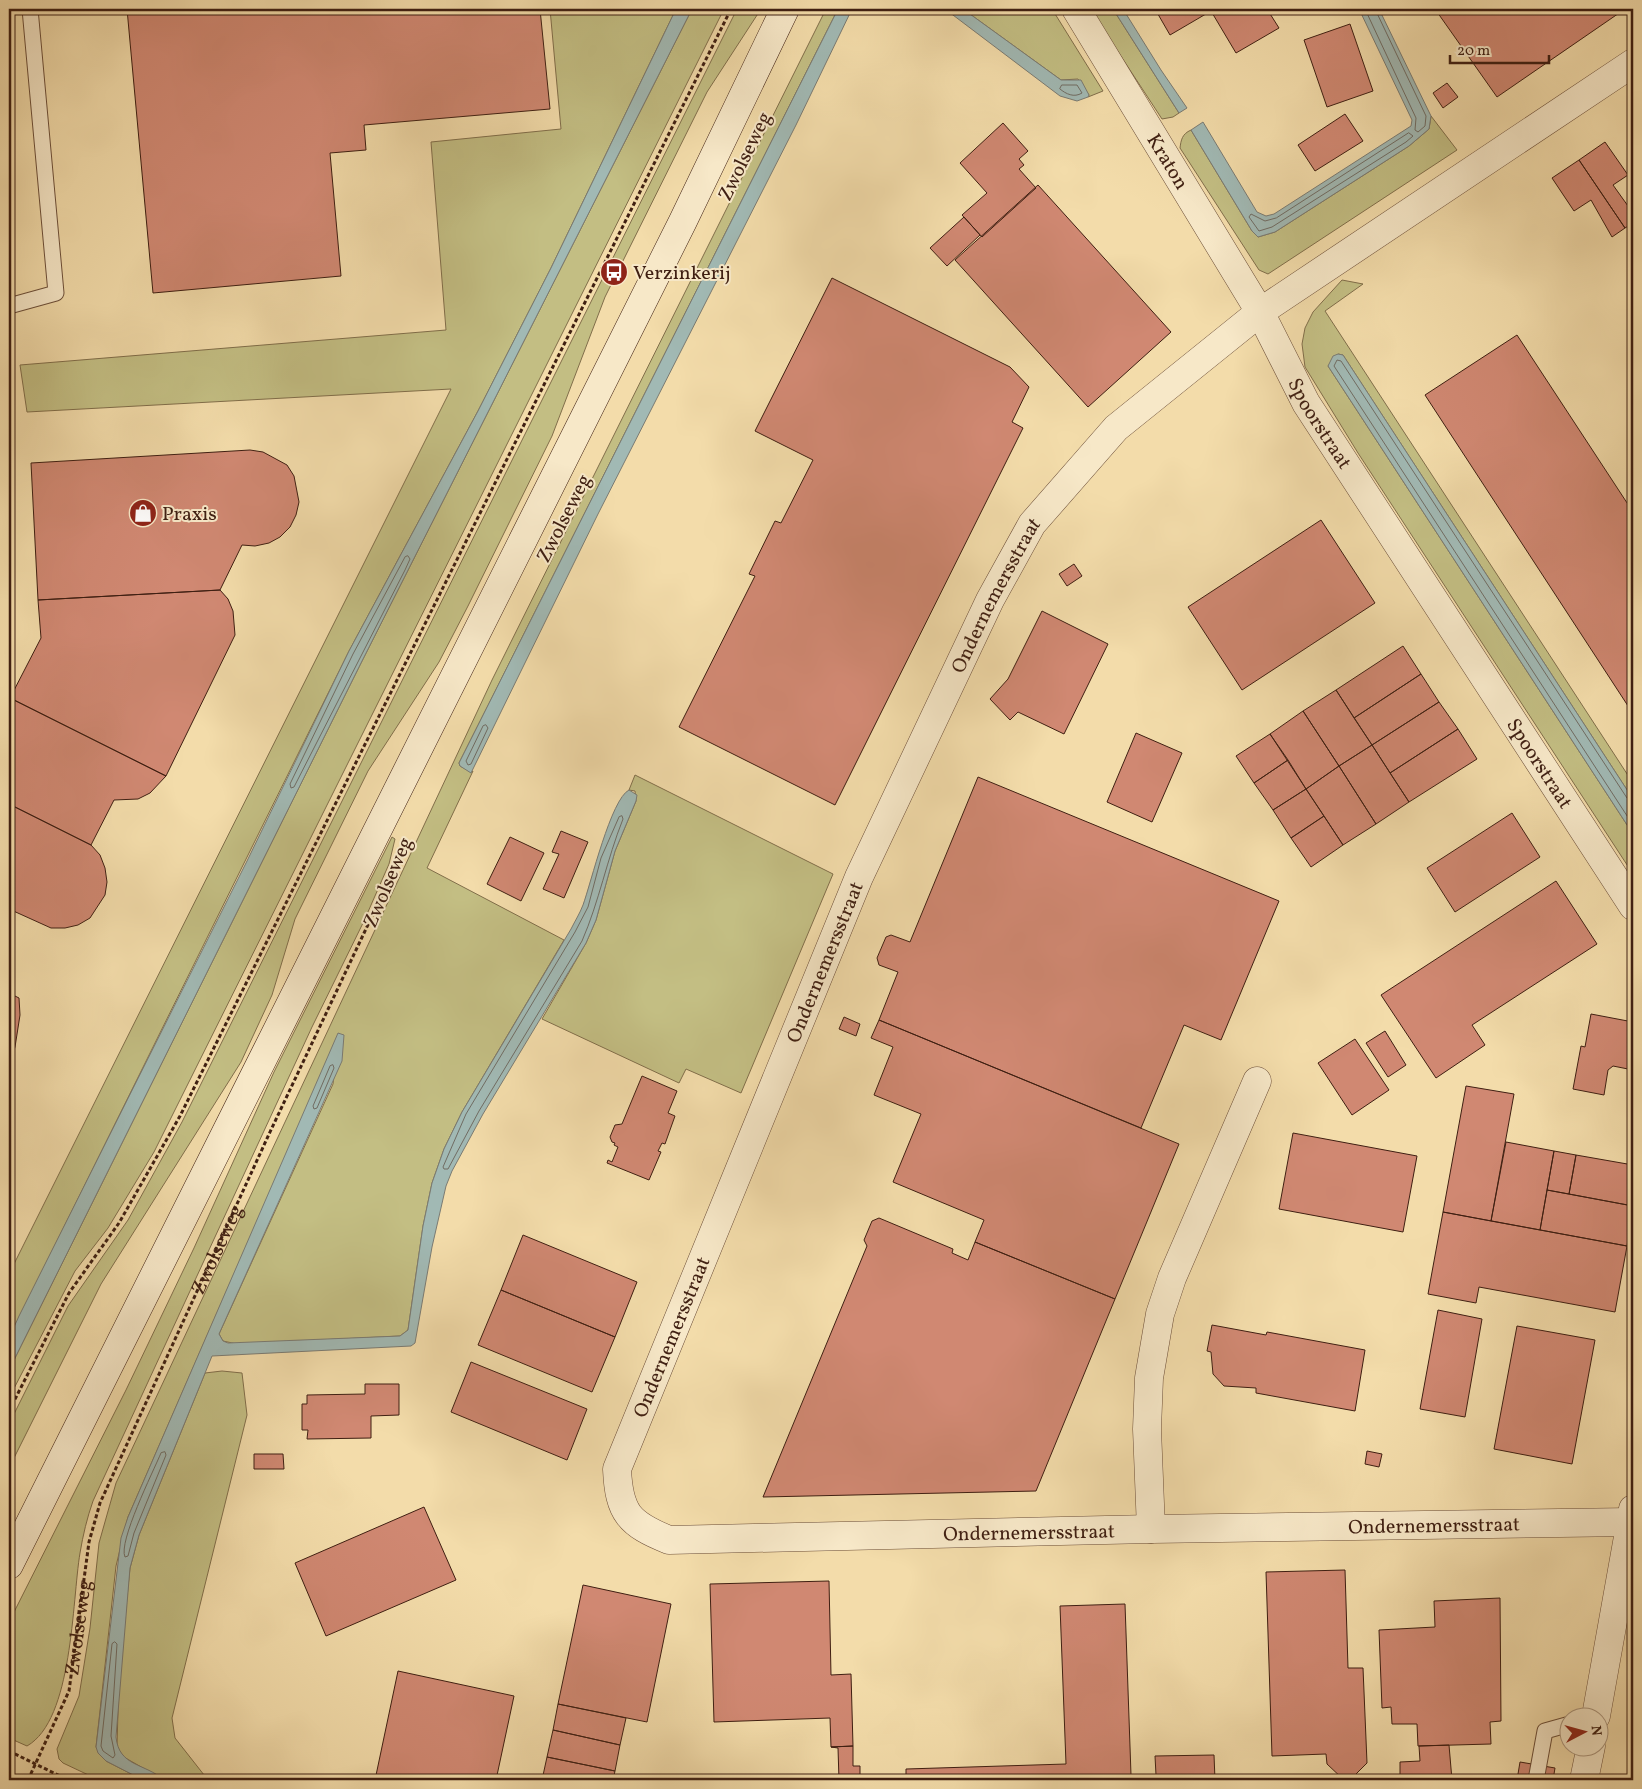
<svg xmlns="http://www.w3.org/2000/svg" width="1642" height="1789" font-family="Vollkorn,serif">
<rect width="100%" height="100%" fill="#f3dcaa"/>
<filter id="stains"><feTurbulence type="fractalNoise" baseFrequency=".004" numOctaves="4"/><feColorMatrix values="0 0 0 0 .2 0 0 0 0 .09 0 0 0 0 .02 0 0 0 .5 -.17"/></filter>
<radialGradient id="worn" r=".72"><stop offset=".6" stop-color="#630" stop-opacity="0"/><stop offset="1" stop-color="#630" stop-opacity=".3"/></radialGradient>
<path fill="#c3be83" stroke="#816e4a" d="M550 9H676L551 268 478 411 349 651 9 1338V1274L451 389 27 412 20 365 446 330 431 142 561 129Z
M692 9H724L154 1152 108 1228 75 1271 9 1398V1370L361 663Z
M737 9H761L707 92 605 297 552 436 468 606 439 662 368 771 295 919 272 995 241 1062 101 1284 9 1468V1424L68 1306 128 1220 182 1122Z
M826 9H838L459 763 460 766 471 772 473 771 427 868 564 940 462 1112 444 1149 432 1183 423 1226 408 1330 400 1336 237 1344 223 1341 219 1334 333 1084 339 1033 128 1517 116 1566 96 1747 106 1761 143 1780H99L63 1763 59 1759 57 1749 79 1696 90 1628 99 1543 116 1483 492 680Z
M963 9H1052L1103 91 1088 97 1089 95 1078 79 1061 80Z
M1090 9H1113L1179 113 1173 117 1162 119Z
M1431 116 1457 150 1268 274 1259 270 1180 148C1181 140 1182 134 1191 130L1252 231 1258 237 1275 232 1409 146 1429 129Z
M1342 280 1363 284 1325 311 1633 783V799L1343 355 1338 354 1328 366 1633 834V874L1358 453 1305 367 1302 344 1305 328 1313 312Z
M635 775 833 874 741 1093 686 1069 679 1083 542 1019 586 943 596 920 615 851 636 801 635 791 629 790Z
M392 837 395 839 389 864 364 921 312 1027 93 1501C87 1518 83 1535 80 1553 72 1601 73 1720 27 1746L9 1738V1622L126 1390 194 1248 274 1072Z
M222 1371 242 1373 247 1415 172 1718 175 1738 208 1780H164L122 1756 117 1746 119 1675 130 1568 139 1535 205 1373Z"/>
<path fill="#a1b9b4" stroke="#7a7b73" d="M676 9H692L361 663 9 1370V1338L19 1316 247 861 349 651 478 411 551 268Z
M838 9H852L796 125 598 514 471 773 460 766 459 763Z
M945 9H963L1061 80H1081L1089 95 1088 97 1077 101 1060 96Z
M1113 9H1123L1161 70 1187 108 1179 113Z
M1359 9H1379L1431 116 1429 129 1409 146 1275 232 1258 237 1252 231 1191 130 1203 122 1257 212 1266 216 1274 214 1411 126 1412 120Z
M1338 354 1343 355 1633 799V834L1328 366 1333 356Z
M629 790 637 795 636 801 615 851 596 920 586 943 483 1114 452 1171 446 1186 432 1247 415 1343 411 1346 212 1356 139 1535 130 1568 116 1737C119 1767 145 1763 164 1780H143L106 1761 98 1753 96 1747 121 1538 128 1517 338 1033 344 1035 342 1061 219 1334 223 1341 228 1343 400 1336 408 1330 423 1226 432 1183 444 1149 462 1112 571 929C575 921 580 913 583 905 591 883 611 799 629 790Z"/>
<g fill="none" stroke-linecap="round" stroke-linejoin="round">
<path stroke="#706c63" stroke-width="1" d="M1365 9 1416 118 1415 130 1418 132 1425 126 1426 116 1375 9
M1062 85H1077L1082 93C1074 98 1066 94 1060 89Z
M1409 133 1413 136 1406 142 1272 227 1259 231 1249 217 1251 214 1265 221 1276 218Z
M408 556 410 559 405 570 294 787 291 788 290 784 353 654 405 557Z
M486 725 488 728 471 764 468 765 466 761 483 726Z
M1633 801 1627 798 1341 361 1337 360 1334 366 1633 825
M622 816 623 819C607 859 599 902 582 941L479 1111 448 1169H444L443 1167 466 1114 575 932 588 907 601 858 619 817Z
M333 1065 334 1068 317 1108 314 1109 313 1106 330 1066Z
M165 1452 166 1455 134 1533 128 1556 125 1557C118 1542 153 1472 161 1453Z
M115 1642 117 1644 111 1736 115 1755 113 1758 103 1751 101 1746 112 1644Z"/>
</g>
<path fill="#d08872" stroke="#3f1f12" d="M127 9H540L550 109 364 125 366 150 330 153 341 276 153 293Z
M1155 9H1267L1279 28 1236 53 1211 11 1170 35Z
M1435 9H1625L1497 97Z
M1350 24 1373 91 1327 107 1304 40Z
M1447 83 1458 97 1443 108 1433 93Z
M1345 114 1363 141 1315 171 1298 145Z
M1003 123 1028 151 1019 159 1024 165 1019 169 1036 188 982 237 962 215 987 193 960 163Z
M1605 142 1628 175 1613 185 1633 213V223L1625 228 1579 160Z
M1579 160 1625 228 1612 237 1591 200 1574 211 1552 178Z
M1038 185 1171 332 1088 407 955 260Z
M964 217 980 235 947 266 930 248Z
M832 278 1010 367 1029 387 1012 422 1023 428 835 805 679 727 755 576 749 574 775 521 781 523 813 460 755 431Z
M1517 335 1633 512V706L1630 709 1425 395Z
M250 450 263 452 287 465 294 476 299 502 296 515 290 527 280 537 269 543 255 546 242 545 220 590 38 600 31 463Z
M1321 520 1375 603 1242 690 1188 607Z
M1074 564 1082 576 1067 586 1059 574Z
M220 590 228 599 233 611 235 635 166 776 10 698 41 638 38 600Z
M1042 611 1108 644 1064 734 1018 712 1010 720 990 699 1008 679Z
M1403 646 1421 674 1354 718 1336 690Z
M1421 674 1439 702 1372 745 1354 718Z
M1336 690 1372 745 1339 766 1303 711Z
M10 698 166 776 150 793 138 799 114 800 91 845 9 804Z
M1439 702 1458 729 1390 773 1372 745Z
M1303 711 1339 766 1306 789 1270 734Z
M1458 729 1477 759 1409 802 1390 773Z
M1136 733 1182 753 1152 822 1107 802Z
M1270 734 1288 760 1254 783 1236 756Z
M1372 745 1409 802 1376 824 1339 766Z
M1288 760 1306 789 1273 810 1254 783Z
M1339 766 1376 824 1343 845 1306 789Z
M978 777 1279 901 1221 1040 1184 1025 1141 1128 879 1020 898 972 879 965 877 958 886 937 891 935 910 942Z
M1306 789 1324 816 1291 838 1273 810Z
M9 804 91 845 100 855 105 868 107 882 105 895 90 918 78 925 65 928H51L9 909Z
M1512 813 1540 857 1455 912 1427 868Z
M1324 816 1343 845 1311 867 1291 838Z
M561 831 588 842 564 898 543 889 559 854 552 852Z
M510 837 544 853 521 901 487 884Z
M1556 881 1597 944 1472 1025 1485 1045 1436 1078 1381 995Z
M9 993 19 998 20 1015 15 1047 9 1068Z
M1591 1014 1633 1022V1070L1613 1066 1608 1070 1604 1095 1573 1089 1581 1046 1585 1047Z
M844 1017 860 1024 856 1036 839 1029Z
M879 1020 1179 1144 1115 1299 975 1242 984 1220 893 1182 921 1114 874 1095 893 1047 871 1038Z
M1385 1031 1406 1065 1388 1077 1366 1043Z
M1355 1039 1389 1090 1352 1115 1318 1063Z
M642 1076 677 1091 668 1113 675 1116 665 1144 662 1143 658 1151 661 1152 649 1180 607 1163 608 1160 612 1162 618 1147 614 1145 615 1143 612 1142 610 1137 615 1125 622 1124Z
M1466 1086 1514 1094 1491 1221 1443 1212Z
M1293 1133 1417 1156 1403 1232 1279 1209Z
M1506 1142 1554 1151 1540 1230 1491 1221Z
M1554 1151 1576 1155 1569 1194 1547 1190Z
M1576 1155 1633 1165V1206L1569 1194Z
M1547 1190 1633 1206 1627 1246 1540 1230Z
M1443 1212 1627 1246 1615 1312 1479 1287 1476 1303 1428 1294Z
M879 1218 953 1249 952 1253 968 1260 975 1242 1115 1299 1036 1491 763 1497 867 1246 864 1240 872 1221Z
M523 1235 637 1282 615 1337 501 1290Z
M501 1290 615 1337 592 1392 478 1345Z
M1438 1310 1482 1319 1465 1417 1420 1409Z
M1212 1325 1266 1335 1267 1332 1365 1350 1355 1411 1256 1393V1388L1224 1386 1213 1374 1211 1352 1207 1351Z
M1517 1326 1595 1340 1572 1464 1494 1449Z
M471 1362 587 1409 567 1460 451 1412Z
M365 1384H399V1415L371 1416V1438L307 1439 308 1430H302V1404H307V1395L365 1394Z
M1367 1451 1382 1454 1379 1467 1365 1464Z
M254 1454H283L284 1469H254Z
M424 1507 456 1580 326 1636 295 1563Z
M1345 1570 1348 1668H1363L1367 1763 1350 1780H1344L1327 1764 1326 1754 1272 1756 1266 1572Z
M829 1581 831 1675 851 1674 853 1746 831 1747 830 1718 714 1722 710 1584Z
M583 1585 671 1604 647 1722 558 1704Z
M1500 1598 1501 1721 1490 1722 1491 1744 1418 1746 1417 1724H1392L1391 1707 1382 1708 1379 1630 1435 1627 1434 1601Z
M1125 1604 1131 1775H1156L1155 1756 1214 1755 1215 1780H906V1769L1066 1764 1060 1606Z
M398 1671 514 1696 496 1780H375Z
M558 1704 626 1718 620 1745 553 1730Z
M553 1730 620 1745 615 1771 547 1757Z
M1449 1745 1452 1780H1400V1762L1420 1761 1419 1746Z
M853 1746V1766H860V1780H821H839L838 1748 831 1747Z
M547 1757 615 1771 613 1780H542Z
M1520 1762 1555 1768 1553 1780H1517Z"/>
<g fill="none" stroke-linecap="round" stroke-linejoin="round">
<g stroke="#6c4e38" stroke-width="17">
<path id="lane" d="M9 306 56 293 30 9
M1536 1780 1545 1731 1570 1724"/>
</g>
<g stroke="#6c4e38" stroke-width="29">
<g id="street">
<path id="s2" d="M1076 9 1260 312 1306 403 1633 906"/>
<path id="s3" d="M1631 1522 1151 1529 669 1540C629 1524 619 1513 617 1469L859 877 990 600 1032 524 1116 428 1260 312 1633 63"/>
<path d="M1151 1529 1147 1429 1149 1378 1160 1314 1172 1278 1257 1081"/>
<path d="M1596 1716 1633 1509"/>
<path d="M1584 1780 1591 1746"/>
</g>
</g>
<g stroke="#3f1f12" stroke-width="29">
<path id="secondary" d="M9 1565 683 221 785 9"/>
</g>
<g stroke="#3f1f12" stroke-width="3" stroke-dasharray="4 2.5" stroke-linecap="butt">
<path d="M9 1411 69 1293 119 1223 180 1116 731 9"/>
<path d="M9 1751 68 1780"/>
<path id="s1" d="M28 1780 69 1691 89 1542 100 1503 270 1132 382 895"/>
</g>
<use href="#lane" stroke="#f7e8c8" stroke-width="15"/>
<use href="#street" stroke="#f7e8c8" stroke-width="28"/>
<use href="#secondary" stroke="#f7e8c8" stroke-width="28"/>
</g>
<defs>
<g id="bus-disc" transform="scale(1.4375)"><circle r="9.5" fill="#8f2418" stroke="#f7e8c8"/><path d="M-5-6H5V4H4V6H2V4H-2V6H-4V4H-5ZM-3.5-4V0h7V-4ZM-3.5 1.2v1.5H-2V1.2ZM2 1.2v1.5H3.5V1.2Z" fill="#fff"/></g>
<g id="shop-disc" transform="scale(1.4375)"><circle r="9.5" fill="#8f2418" stroke="#f7e8c8"/><path d="M-5-2.5h2.3a2.7 3.5 0 0 1 5.4 0H5L5.5 6h-11ZM-1.5-2.5h3a1.5 2.3 0 0 0-3 0Z" fill="#fff"/></g>
</defs>
<g fill-rule="evenodd">
<use href="#bus-disc" x="614" y="272"/>
<use href="#shop-disc" x="143" y="513"/>
</g>
<g text-anchor="middle" stroke-width="4" stroke-linejoin="round" paint-order="stroke">
<g font-size="20" fill="#3f1f12" stroke="#f7e8c8">
<text transform="translate(744 156) rotate(-64)" y="7">Zwolseweg</text>
<text dy="7" stroke="none"><textPath href="#s2" startOffset="178">Kraton</textPath></text>
<text dy="7" stroke="none"><textPath href="#s2" startOffset="481">Spoorstraat</textPath></text>
<text transform="translate(563 518) rotate(-63)" y="7">Zwolseweg</text>
<text dy="7" stroke="none"><textPath href="#s3" startOffset="2011">Ondernemersstraat</textPath></text>
<text dy="7" stroke="none"><textPath href="#s2" startOffset="886">Spoorstraat</textPath></text>
<text transform="translate(387 882) rotate(-67)" y="7">Zwolseweg</text>
<text dy="7" stroke="none"><textPath href="#s3" startOffset="1606">Ondernemersstraat</textPath></text>
<text dy="7" stroke="none"><textPath href="#s1" startOffset="568">Zwolseweg</textPath></text>
<text dy="7" stroke="none"><textPath href="#s3" startOffset="1201">Ondernemersstraat</textPath></text>
<text transform="translate(1434 1525) rotate(-1)" y="7">Ondernemersstraat</text>
<text transform="translate(1029 1532) rotate(-1)" y="7">Ondernemersstraat</text>
<text dy="7" stroke="none"><textPath href="#s1" startOffset="162">Zwolseweg</textPath></text>
</g>
<g font-size="20" fill="#3f1f12" stroke="#f7e8c8" text-anchor="start">
<text x="633" y="279">Verzinkerij</text>
<text x="162" y="520">Praxis</text>
</g>
</g>
<rect width="1642" height="1789" fill="none" stroke="#f3dcaa" stroke-width="30"/>
<rect x="10" y="10" width="1622" height="1769" fill="none" stroke="#3f1f12" stroke-width="2.5"/>
<rect x="15" y="15" width="1612" height="1759" fill="none" stroke="#3f1f12"/>
<g transform="translate(1584 1732) rotate(84)"><circle r="24" fill="#f7e8c8" stroke="#ad987f"/>
<path d="M0-4L9 19L0 12L-9 19Z" fill="#8f2418"/>
<text y="-8" font-size="14" font-weight="bold" text-anchor="middle" fill="#3f1f12">N</text>
</g>
<path d="M1450 55v8h99v-8" fill="none" stroke="#3f1f12" stroke-width="2.5"/>
<text x="1457" y="55" font-size="15" fill="#3f1f12" stroke="#f7e8c8" stroke-width="4" paint-order="stroke">20 m</text>
<rect width="100%" height="100%" filter="url(#stains)"/>
<rect width="100%" height="100%" fill="url(#worn)"/>
</svg>
